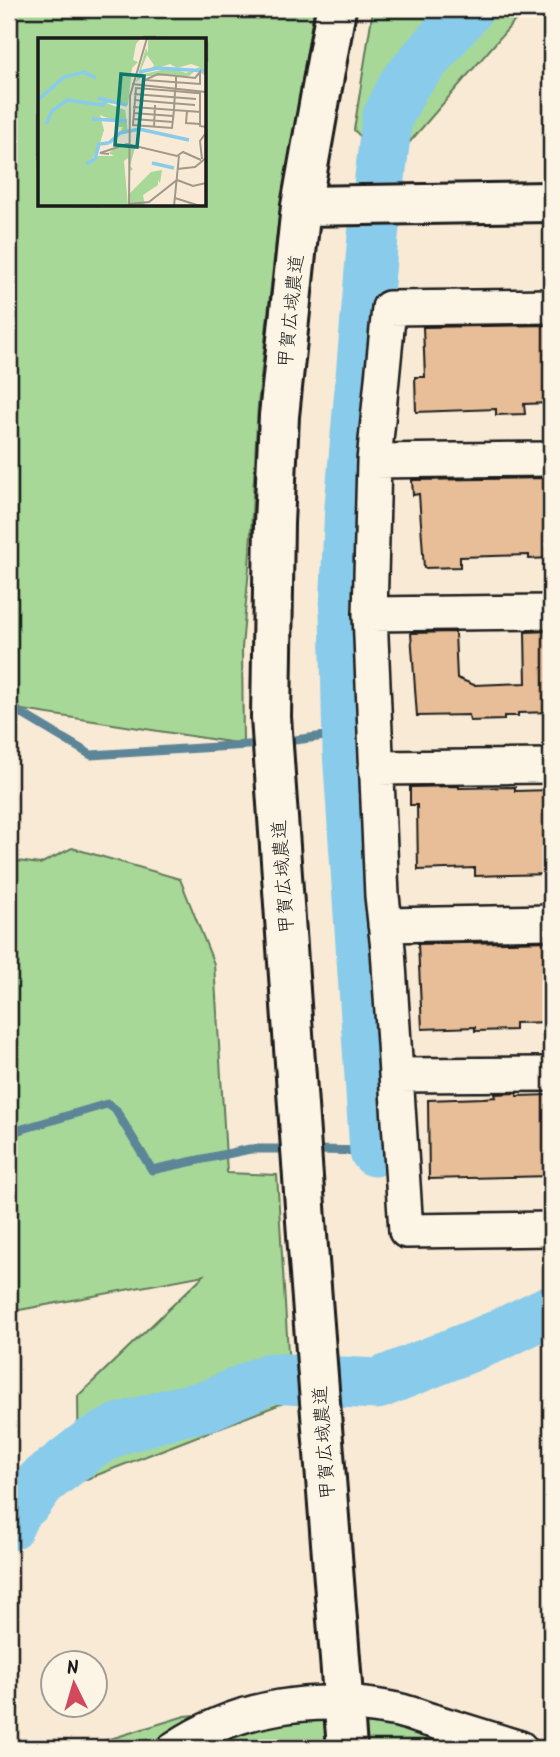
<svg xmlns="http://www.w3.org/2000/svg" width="560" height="1757" font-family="Kalam,'Klee One',sans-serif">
<rect width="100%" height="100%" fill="#f8ead5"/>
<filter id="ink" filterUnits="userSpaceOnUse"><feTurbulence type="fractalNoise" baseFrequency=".0143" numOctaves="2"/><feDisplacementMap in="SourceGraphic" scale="14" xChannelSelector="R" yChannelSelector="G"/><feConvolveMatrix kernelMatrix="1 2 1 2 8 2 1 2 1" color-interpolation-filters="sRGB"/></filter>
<g filter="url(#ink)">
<path fill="#a7d898" stroke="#627a5a" stroke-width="2" fill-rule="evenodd" d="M9 9H314L277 232 258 404 249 568 242 648 243 744 9 708ZM40 40H205V205H40Z
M373 9H525L389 166 354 130Z
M72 848 180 879 214 964 227 1173 277 1175 291 1400 79 1482 78 1396 204 1275 9 1312V860L40 864Z
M364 1696 465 1748H81L185 1716 297 1706Z"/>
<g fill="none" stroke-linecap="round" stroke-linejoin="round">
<path stroke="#5d8598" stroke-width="9" d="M9 706 91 755 263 744
M280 742 347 733
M9 1133 107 1104 115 1109 152 1170 250 1149H291
M312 1150 375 1151"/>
<path stroke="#89cbea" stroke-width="51" d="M375 1151 348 751 345 609 350 506 373 236 387 119 404 84 468 9
M9 1525 16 1510 27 1501 41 1482 90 1444 119 1429 172 1413 209 1405 270 1378 377 1384 497 1336 551 1310"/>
</g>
<path fill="#e7be97" stroke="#1c1c1c" stroke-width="2" d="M551 325V403L524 404 525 414 496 415V409L416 412 415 377H425L423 327Z
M551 478V558L529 559V555L460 557V567L424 568 419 494 413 495 412 480Z
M551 631V712L518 713V716H504V720L470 721 469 715 417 716 411 633 455 632 457 678 474 685 526 683 525 632Z
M459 786V788L515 787V791L551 790V874L475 876V868L418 870 417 805H410V787Z
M551 941V1022L515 1023V1030L475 1031V1027L422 1029 418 944Z
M517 1093V1096L551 1095V1176L429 1179 428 1100 483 1098 496 1097 495 1094Z"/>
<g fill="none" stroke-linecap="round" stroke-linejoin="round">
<g stroke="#1c1c1c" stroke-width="38">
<path id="minor" d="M551 306 389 308 374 461 370 614 382 896 388 949 406 1231 551 1229
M374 461 551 459
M370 614 551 612
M376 768 551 766
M385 925 551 922
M396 1075 551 1074
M175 1748C239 1705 317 1695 392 1709 406 1711 419 1717 433 1721 462 1730 491 1739 520 1748"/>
</g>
<g stroke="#1c1c1c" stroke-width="44">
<path id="tertiary" d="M336 9 301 206 279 416 274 523 271 717 307 1235 347 1748
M301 206 551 202"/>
</g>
<use href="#minor" stroke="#fcf5e5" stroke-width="33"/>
<use href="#tertiary" stroke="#fcf5e5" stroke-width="38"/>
</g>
</g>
<g text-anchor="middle" stroke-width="5" stroke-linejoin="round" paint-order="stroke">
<g font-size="19" fill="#1c1c1c" stroke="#fcf5e5">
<text transform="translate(290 311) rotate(-84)" y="7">甲賀広域農道</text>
<text transform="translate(282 877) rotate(-94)" y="7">甲賀広域農道</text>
<text transform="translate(323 1443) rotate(-94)" y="7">甲賀広域農道</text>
</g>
</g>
<g transform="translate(38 38)">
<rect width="168" height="168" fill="#f8ead5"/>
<path d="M0 0H103L98 6 95 22 100 24 94 30 90 67 68 65 87 72 90 94 81 96 85 89H77V83L62 77 66 92 62 105 72 103 61 107 55 120 58 123 59 118H76L71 115 80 107 97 110 92 128 95 131 91 134 90 120 86 123 90 168H0ZM110 0H168V38L158 32 151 38H105L98 44 108 10 110 15ZM109 17 116 27 113 32 132 26 139 30 153 26 162 29 148 35 132 30 106 36 102 34ZM124 132 122 145 120 142V147L105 157 107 168H91L92 155 113 134Z" fill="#a7d898" fill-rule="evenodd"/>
<path fill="none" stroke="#89cbea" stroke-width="3.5" d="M101 34 120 30 168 33M60 60 89 67M0 62 26 39 46 34 58 40M54 81 89 83M8 86 14 73 29 62 65 67 69 61M71 105 82 95 101 91 151 102M114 125 136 130M48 126 57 121 61 106 71 105"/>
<path fill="none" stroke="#a0988b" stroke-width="2" d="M162 34V46L107 42 120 36 157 40ZM138 38V49L137 53 136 72 134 90 95 87 98 50 137 53 158 55H162V88L168 89M94 46 168 54M96 56 158 61M96 62 157 67M95 69 163 74M149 73 148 85 162 86M95 75 135 78M95 81 135 84M116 89 117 67M71 116 62 115 89 106 139 118 145 114 163 122M164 121 162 103 167 96M139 131 157 129 168 120M137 160 162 168M91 166 111 164 139 142 155 148 168 145M91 168 92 58 109 0M136 168 141 118"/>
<path fill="#0f766e" fill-opacity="0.15" stroke="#0f766e" stroke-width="3.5" d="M83 36 106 38 99 109 77 107Z"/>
<rect width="168" height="168" fill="none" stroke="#1c1c1c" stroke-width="3.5"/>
</g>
<rect width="560" height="1757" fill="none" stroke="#fcf5e5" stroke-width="35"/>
<rect x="18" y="18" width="525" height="1722" fill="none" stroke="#1c1c1c" stroke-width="2.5" filter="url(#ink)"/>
<g transform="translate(74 1684) rotate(355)"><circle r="33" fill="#fcf5e5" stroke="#a29e95" stroke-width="2"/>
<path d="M0-5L12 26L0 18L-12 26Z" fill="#d1495b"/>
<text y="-10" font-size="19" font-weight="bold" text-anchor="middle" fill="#1c1c1c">N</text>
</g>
</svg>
